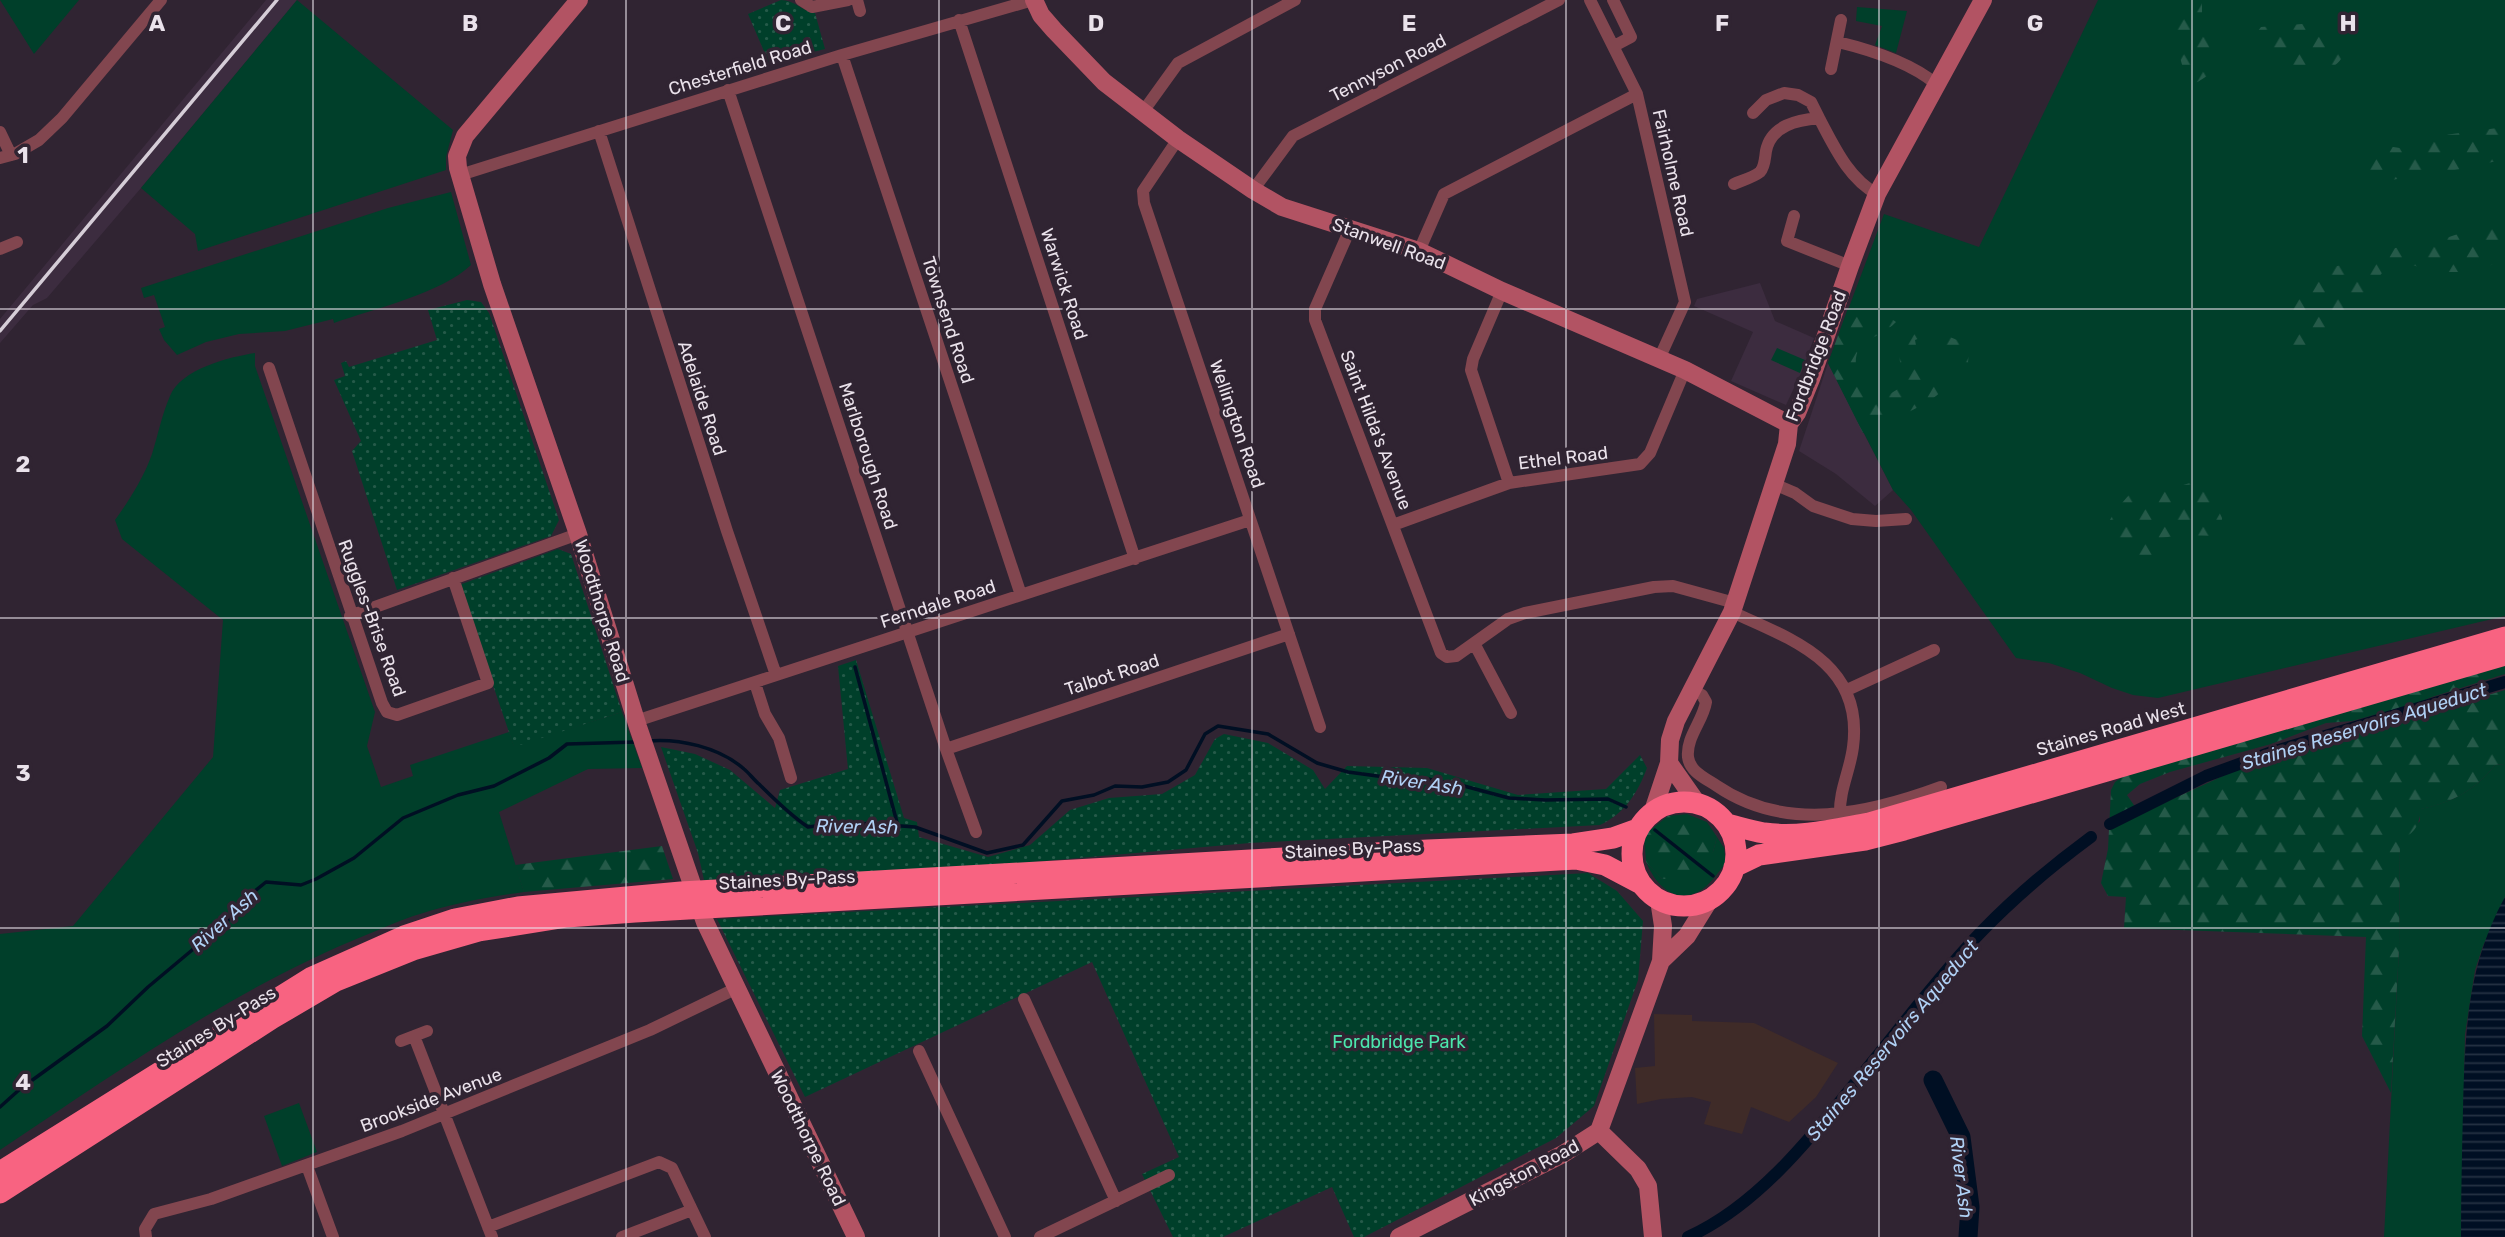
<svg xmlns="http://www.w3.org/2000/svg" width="2505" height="1237" font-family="Rubik,sans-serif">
<defs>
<pattern id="forest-firs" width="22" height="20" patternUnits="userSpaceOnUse" patternTransform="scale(1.75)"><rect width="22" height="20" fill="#003f2a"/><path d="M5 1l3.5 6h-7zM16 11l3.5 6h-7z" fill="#255a49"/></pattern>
<pattern id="park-dots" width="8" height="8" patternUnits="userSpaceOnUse" patternTransform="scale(1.75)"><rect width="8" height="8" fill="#003f2a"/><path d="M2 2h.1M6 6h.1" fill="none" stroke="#255a49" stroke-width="1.8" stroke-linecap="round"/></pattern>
<pattern id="water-rules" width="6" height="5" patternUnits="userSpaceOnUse" patternTransform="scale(1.75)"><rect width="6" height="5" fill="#000f23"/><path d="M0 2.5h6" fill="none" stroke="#253243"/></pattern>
</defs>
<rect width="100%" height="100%" fill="#302432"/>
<path fill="#3c2c3f" d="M266 0H297L141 188 47 298 33 305 0 343V319Z
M1760 283 1775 321 1814 338 1801 373 1786 405 1731 381 1753 332 1694 306 1697 299Z
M1828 363 1893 490 1875 506 1836 474 1799 451Z"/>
<path fill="#3f2b28" d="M1654 1014 1692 1015V1021L1754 1023 1838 1063 1816 1097 1789 1122 1751 1107 1742 1134 1704 1124 1711 1102 1692 1097 1661 1099 1637 1104 1635 1068 1655 1066Z"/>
<path fill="#003f2a" d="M0 0H79L34 54Z
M297 0 453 130 446 157V170L198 251 195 234 141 188Z
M2098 0H2505V616L2158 698 2133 695 2112 688 2080 673 2049 663 2016 658 1911 510 1893 490 1828 363 1884 214 1979 247Z
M1857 7 1907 11 1896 53 1875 45 1882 26 1856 21Z
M451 192 471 265C442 293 373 309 334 323L333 319 285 331 239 334 206 342 177 355 164 340 159 329 165 327 154 295 144 298 141 288 388 208Z
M1777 348 1805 360 1800 373 1771 360Z
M255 353V366L375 712 367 746 381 787 413 776 410 765 509 732 514 746 622 712 642 768 588 769 499 812 524 892C489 897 454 903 420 914 402 919 384 928 366 935 235 988 117 1072 0 1150V934L73 926 213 757 223 620 122 539 115 520C130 499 143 479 152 454 158 435 162 414 170 396 181 369 229 357 255 353Z
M2505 764V897L2483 946 2475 970 2465 1034 2461 1237H2384L2399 949 2400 840 2420 821V809C2451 803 2476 790 2495 765Z
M1717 837 1724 848 1726 863C1718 872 1710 886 1698 892 1672 904 1655 883 1646 862L1662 879 1713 852Z
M299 1103 317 1152 282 1166 264 1116Z"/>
<path fill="url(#forest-firs)" d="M2173 0H2202V28L2213 56 2207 76 2196 83 2187 82 2177 47Z
M2302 24H2314L2344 44 2345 52C2333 79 2305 71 2281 67L2258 41V31L2261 27Z
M2505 127V159L2467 168 2372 183 2358 175 2367 167 2380 145 2413 150 2437 136Z
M2505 224V257L2479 272H2436L2412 265 2403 270 2385 269 2379 277 2376 291 2357 299 2344 321 2327 341 2305 354 2292 352 2287 325 2291 304 2296 294 2318 270 2366 260 2388 249 2402 247 2413 249 2464 232Z
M1848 308 1889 317 1896 322C1873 345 1848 335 1858 381L1869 389 1888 395 1898 389 1901 369 1897 340 1913 327 1932 330 1970 345 1968 362 1973 374 1925 336 1915 340 1917 351 1924 364 1926 379 1941 392C1918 412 1889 418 1863 433L1828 363Z
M2193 482 2208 488 2222 518 2221 536 2180 535 2162 538 2158 554 2146 566C2130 563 2101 548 2107 527 2111 513 2127 498 2136 487L2164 491Z
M2505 663V674L2432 697 2418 703 2352 721 2326 723 2271 744 2170 772 2140 784 2127 795 2140 814 2236 770 2505 690V764L2495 765C2476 790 2451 803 2421 809 2419 826 2415 833 2400 840L2399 949 2391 1093 2362 1036 2366 937 2124 928 2126 897 2108 896 2101 883 2108 849 2111 790 2115 782 2129 772Z
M1687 814 1707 822 1717 837 1713 852 1687 878 1662 879 1646 862 1644 835 1668 816Z
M662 846 673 879 524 892 515 865Z"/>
<path fill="url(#park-dots)" d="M781 0C794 0 802 11 815 13L825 49 769 63 748 14Z
M467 300 481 302 489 313 559 520 551 536 397 590 352 451 361 441 334 380 345 376 341 363 346 361 349 367 437 340 428 310Z
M558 549 571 554 622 712 514 747 459 585Z
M856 660 904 818 917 822 919 837 988 857 1030 845 1070 810 1109 798 1162 794 1195 775 1215 739 1224 734 1268 743 1313 770 1325 789 1347 766 1427 768 1518 795 1606 789 1640 755 1647 768C1637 794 1625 813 1600 825L1250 843 989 866 704 880 698 853 661 747 695 754 730 770 775 808 780 790 848 769 838 666Z
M1588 873 1617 891 1643 921 1638 980 1594 1106 1556 1138 1364 1237H1354L1332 1187 1223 1237H1173L1142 1174 1179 1157 1092 962 805 1097 717 919Z"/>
<path fill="url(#water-rules)" d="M2505 897V1237H2461C2461 1194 2462 1152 2463 1109 2465 1032 2467 966 2505 897Z"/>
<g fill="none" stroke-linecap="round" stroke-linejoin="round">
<path stroke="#000f23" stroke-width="3.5" d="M855 667 898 826
M647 741C679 738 719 747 744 769 749 773 754 780 759 784 774 799 790 815 808 827L847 822 915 827 987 853 1023 845 1062 801 1094 795 1115 786 1142 787 1168 782 1186 770 1205 734 1218 726 1268 734 1317 763 1348 772 1392 778H1422L1464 786 1509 798 1545 800 1608 799 1626 807
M1655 830 1713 876
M0 1107 20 1089 107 1026 148 987 228 920 255 891 266 882 301 885 316 879 354 858 403 818 458 795 494 786 549 758 567 744 636 742"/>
<path stroke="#000f23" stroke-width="12" d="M2110 824 2206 776 2272 752 2505 682
M1688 1237C1762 1204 1819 1127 1869 1066 1905 1022 1943 971 1982 931 2016 896 2053 865 2091 837"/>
<path stroke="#000f23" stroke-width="19" d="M1933 1080 1961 1137 1970 1207 1968 1237"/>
<path stroke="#82464f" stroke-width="12" d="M801 0 812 7 848 0
M857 0 860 11
M1590 0 1637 94 1685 302 1659 359
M1613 0 1631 37 1614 46
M959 20 1135 559
M1838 42C1871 50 1910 62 1936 84
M842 55 1021 595
M1831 69 1841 20
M728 90 946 749 976 832
M1142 113 1178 63 1295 0
M1753 113 1766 100 1784 93 1798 95 1811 102 1819 118
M599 131 727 531 776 675
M0 132 11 155
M1178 139 1143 191 1144 203 1320 727
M0 158 15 154 39 140 62 118 161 0
M460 175 842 55 1033 0
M1734 184C1741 181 1754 177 1760 172 1765 167 1765 157 1766 151 1771 125 1798 120 1819 118 1834 146 1848 178 1877 194
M1253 190 1293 136 1559 0
M1794 216 1787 241 1850 266
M1350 229 1315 309V320L1441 653 1447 657 1456 656 1508 619 1525 613 1654 587 1673 586 1735 603
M0 249 17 242
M1419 251 1444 194 1637 94
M1502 291 1473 359 1471 370 1509 483
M269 368 382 703 387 712 397 715 488 683 453 578
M1774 484 1795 493 1813 506 1852 519 1876 521 1906 519
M1393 525 1509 483 1640 464 1650 453 1685 370
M1732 612C1794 640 1864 664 1853 747 1850 771 1839 790 1840 815
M350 616 578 534
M1474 643 1511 713
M755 683 765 714 779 738 791 778
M1692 690 1702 695 1706 702C1703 721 1686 737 1688 757 1690 772 1705 778 1717 786 1786 833 1868 814 1941 787
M1847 690 1934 650
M636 721 1250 520
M946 749 1289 634
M1024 999 1116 1201
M414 1036 492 1237
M401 1041 427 1031
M919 1051 1005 1237
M307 1166 333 1237
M488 1227 659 1162 672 1168 705 1237
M146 1237 145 1229 154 1214 211 1199 402 1131 650 1030 737 988
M622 1237 692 1210
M1040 1237 1169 1175"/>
<path stroke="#b25363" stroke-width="18" d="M579 0 465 136 457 156 458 168 492 284 578 534 638 727 705 922 856 1237
M1034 0 1041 15 1054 30 1104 82 1178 139 1253 190 1282 207 1419 251 1502 291 1685 370 1789 424
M1669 763 1697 803
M1653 811 1669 763 1670 740 1676 721 1732 612 1787 444 1789 424 1797 413 1811 379 1850 266 1877 194 1983 0
M1661 961 1687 936 1710 899
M1599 1131 1638 1169 1648 1186 1653 1237
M1399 1237 1563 1154 1599 1131 1661 961 1663 926 1659 900"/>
<path stroke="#f86381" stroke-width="21" d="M1632 854a52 52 0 1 1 104 0a52 52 0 1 1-104 0Z
M1727 824C1739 827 1752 831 1764 833 1799 838 1835 829 1869 823L2505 637
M1734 867 1759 855 1865 840 1904 830 2505 655
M0 1172 312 977 404 936 455 919 518 907 681 892 1428 850 1573 844 1613 838 1638 829
M0 1193 273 1018 336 981 413 950 479 931 567 917 635 912 1576 859 1605 865 1641 884"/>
<path stroke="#d5cdd7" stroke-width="3.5" d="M0 331 277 0"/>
</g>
<path fill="none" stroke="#eae2eb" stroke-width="2" stroke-opacity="0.55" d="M313 0V1237M626 0V1237M939 0V1237M1252 0V1237M1566 0V1237M1879 0V1237M2192 0V1237M0 309H2505M0 618H2505M0 928H2505"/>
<g text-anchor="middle" stroke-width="7" stroke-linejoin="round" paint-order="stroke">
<g font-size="18" fill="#eae2eb" stroke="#302432">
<text transform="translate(740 68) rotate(-17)" y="6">Chesterfield Road</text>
<text transform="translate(1388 68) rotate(-27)" y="6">Tennyson Road</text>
<text transform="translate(1673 173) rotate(77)" y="6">Fairholme Road</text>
<text transform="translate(1389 244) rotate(20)" y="6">Stanwell Road</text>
<text transform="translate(1064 284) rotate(72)" y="6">Warwick Road</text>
<text transform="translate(948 320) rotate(72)" y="6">Townsend Road</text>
<text transform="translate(1816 356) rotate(-69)" y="6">Fordbridge Road</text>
<text transform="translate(702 398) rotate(72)" y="6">Adelaide Road</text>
<text transform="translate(1237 424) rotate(71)" y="6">Wellington Road</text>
<text transform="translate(1376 430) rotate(69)" y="6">Saint Hilda's Avenue</text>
<text transform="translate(868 456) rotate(72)" y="6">Marlborough Road</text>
<text transform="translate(1563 458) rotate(-7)" y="6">Ethel Road</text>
<text transform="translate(938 604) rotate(-18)" y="6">Ferndale Road</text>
<text transform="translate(602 611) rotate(73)" y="6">Woodthorpe Road</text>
<text transform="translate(372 618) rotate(70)" y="6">Ruggles-Brise Road</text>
<text transform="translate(1112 675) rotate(-18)" y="6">Talbot Road</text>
<text transform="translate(2111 729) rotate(-16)" y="6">Staines Road West</text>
<text transform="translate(1353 849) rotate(-3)" y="6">Staines By-Pass</text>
<text transform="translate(787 880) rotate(-3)" y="6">Staines By-Pass</text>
<text transform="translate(216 1027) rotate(-32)" y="6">Staines By-Pass</text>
<text transform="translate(431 1100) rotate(-21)" y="6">Brookside Avenue</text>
<text transform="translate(808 1138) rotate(64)" y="6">Woodthorpe Road</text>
<text transform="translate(1524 1173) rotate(-28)" y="6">Kingston Road</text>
</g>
<g font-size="18" fill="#4be6ac" stroke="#302432">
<text x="1399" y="1048">Fordbridge Park</text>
</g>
<g font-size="19" font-style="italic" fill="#b0d1f5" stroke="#302432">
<text transform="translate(2364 726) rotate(-17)" y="7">Staines Reservoirs Aqueduct</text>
<text transform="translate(1422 782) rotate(9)" y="7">River Ash</text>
<text transform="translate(857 826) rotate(1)" y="7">River Ash</text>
<text transform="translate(224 920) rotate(-42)" y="7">River Ash</text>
<text transform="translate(1892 1040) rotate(-50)" y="7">Staines Reservoirs Aqueduct</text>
<text transform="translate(1962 1177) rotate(83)" y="7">River Ash</text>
</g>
</g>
<g font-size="23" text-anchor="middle" font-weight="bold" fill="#eae2eb" stroke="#302432" stroke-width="7" stroke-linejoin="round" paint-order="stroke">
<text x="157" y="31">A</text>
<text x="470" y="31">B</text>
<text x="783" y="31">C</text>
<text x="1096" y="31">D</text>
<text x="1409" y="31">E</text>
<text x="1722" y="31">F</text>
<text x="2035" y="31">G</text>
<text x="2348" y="31">H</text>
<text x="23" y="163">1</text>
<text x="23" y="472">2</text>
<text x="23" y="781">3</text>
<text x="23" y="1090">4</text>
</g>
</svg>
